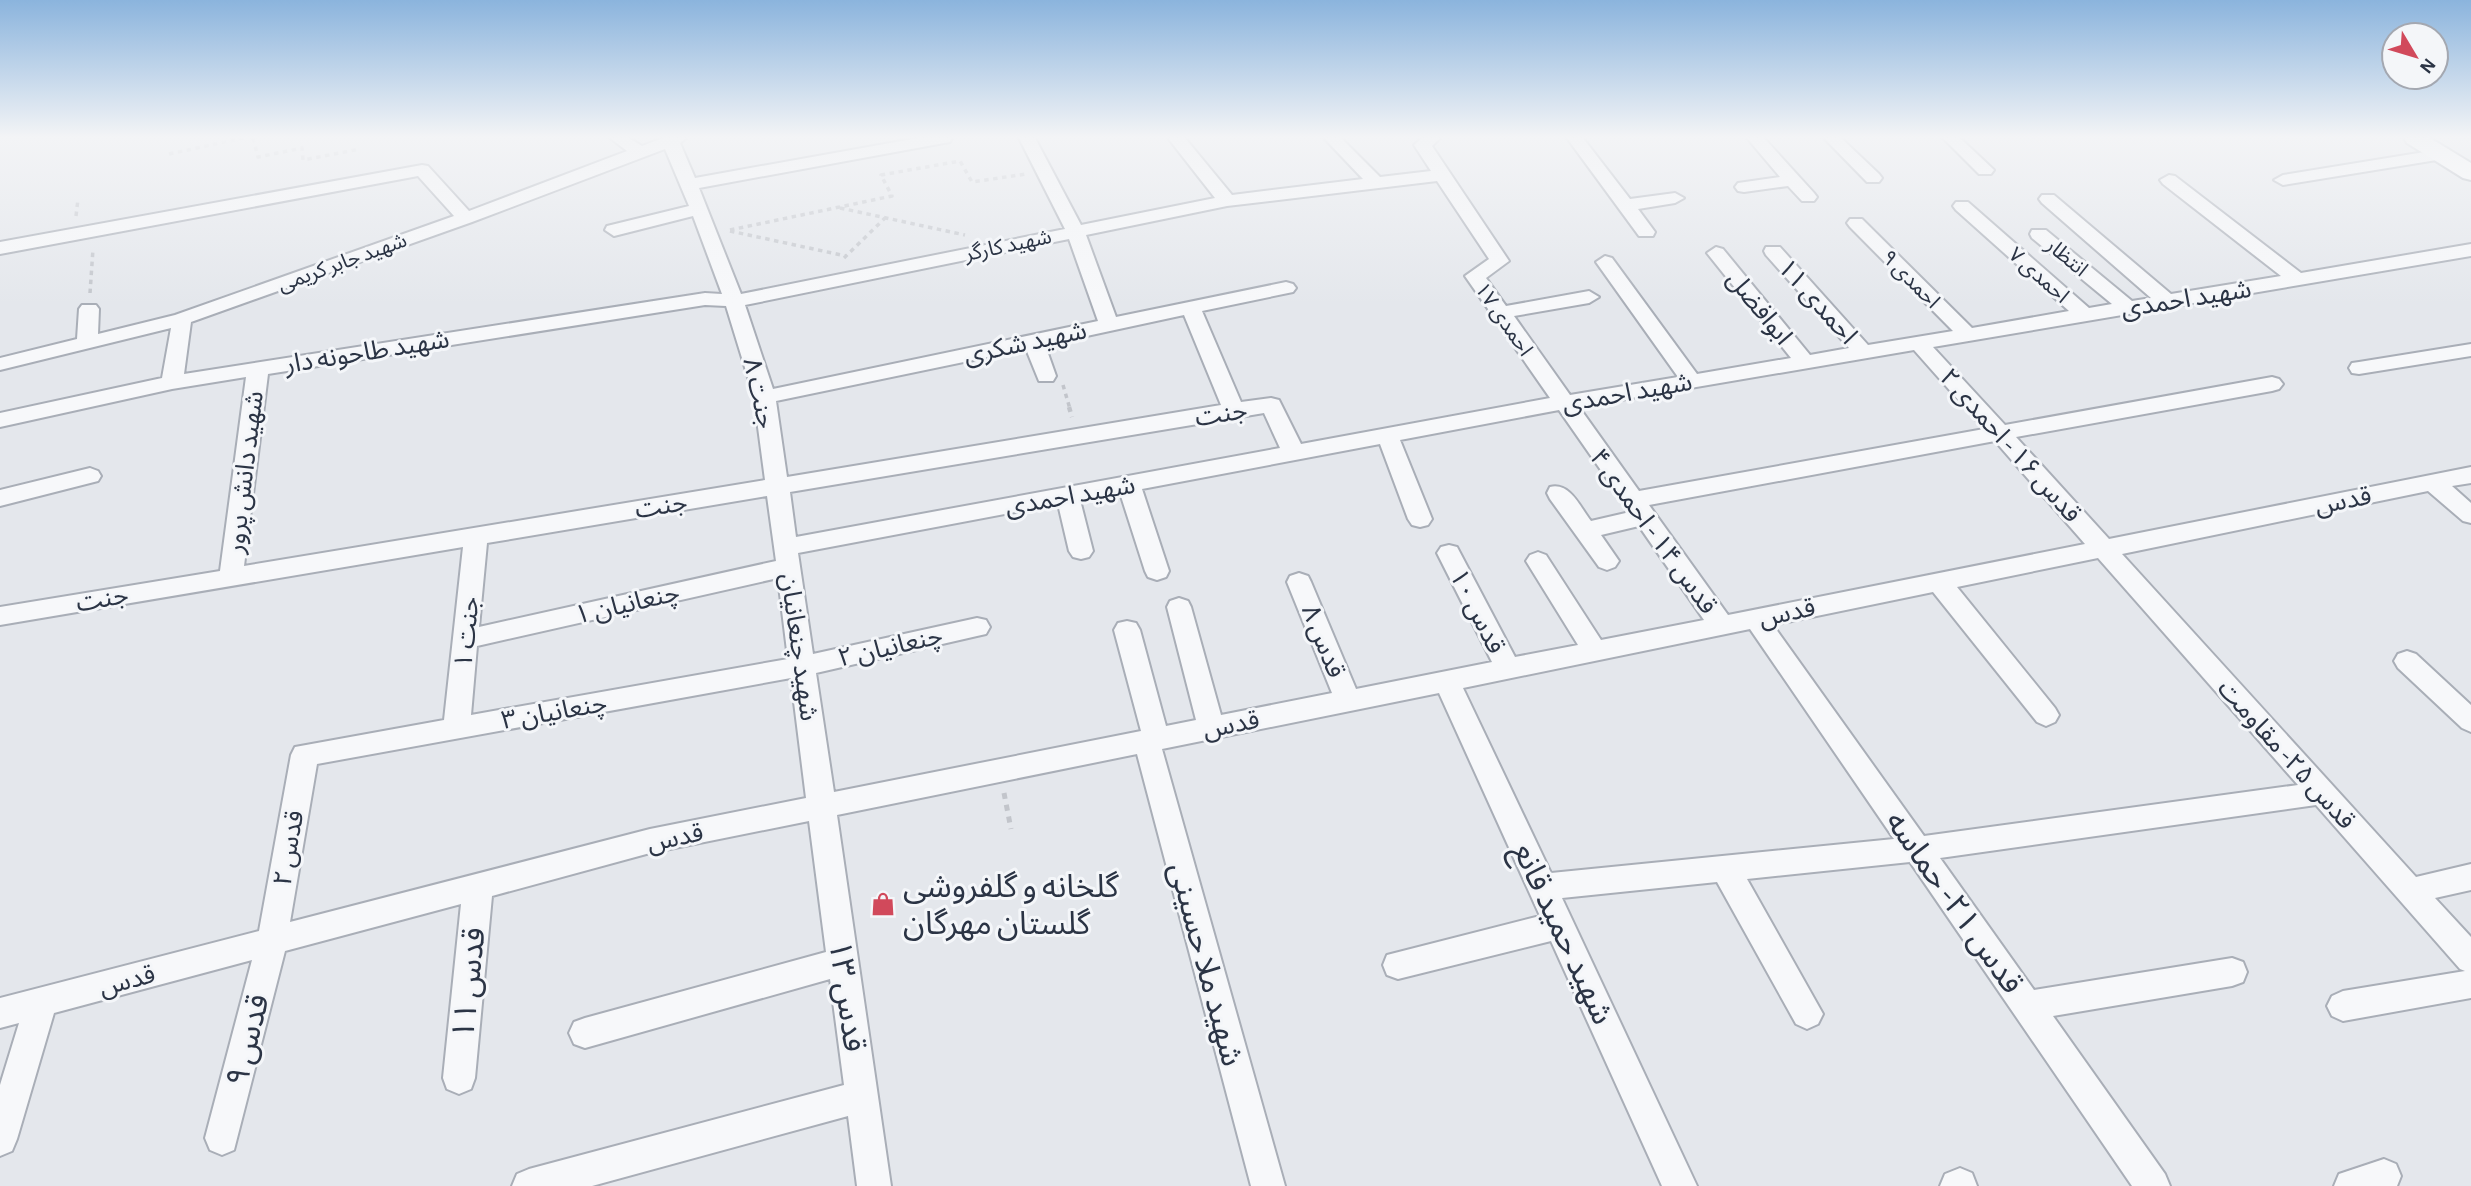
<svg xmlns="http://www.w3.org/2000/svg" width="2471" height="1186" font-family="'Alegreya Sans','Noto Sans Arabic',sans-serif">
<rect width="100%" height="100%" fill="#e4e7ec"/>
<g fill="none" stroke-linecap="round" stroke-linejoin="round">
<g stroke="#a9aeb7" stroke-width="4">
<path id="street" d="M610 138H629L642 146 663 138H686L680 143 695 178 918 138H952L950 142 944 143 699 188 741 294 1065 229 1019 138H1035L1081 225 1215 198 1168 138H1185L1232 195 1363 179 1324 138H1341L1380 177 1431 171 1414 145 1422 138H1440L1432 146 1509 261 1486 278 1506 306 1589 291 1599 297 1589 303 1514 316 1570 395 1678 377 1596 262 1605 256 1612 258 1697 374 1791 358 1707 253 1716 247 1723 249 1810 355 1849 348 1766 255 1764 251 1766 247H1780L1868 345 1953 331 1850 227 1847 223 1850 219H1862L1972 328 2069 311 1956 210 1953 206 1956 202H1968L2089 308 2112 304 2032 238 2030 234 2032 230H2046L2132 301 2151 298 2042 203 2039 199 2042 195H2054L2171 294 2281 276 2163 184 2160 180 2169 175 2175 176 2301 273 2471 244V256L1933 347 2005 425 2272 377 2279 379 2283 384 2279 389 2272 391 2016 437 2109 539 2471 467V483L2452 486 2471 503V523L2463 521 2428 491 2122 554 2416 877 2471 864V890L2435 898 2471 937V998L2343 1021 2332 1016 2327 1006 2332 996 2343 991 2465 971 2460 969 2316 805 1940 858 2034 990 2232 958 2243 962 2247 972 2243 982 2232 986 2053 1016 2165 1174 2170 1186H2132L1910 862 1747 879 1823 1014 1818 1024 1807 1029 1796 1024 1717 882 1562 898 1697 1186H1662L1551 941 1398 979 1387 975 1383 965 1387 955 1540 916 1439 693 1162 749 1285 1186H1251L1137 754 837 815 891 1186H857L848 1116 592 1186H512L517 1174 529 1169 844 1085 830 979 585 1048 574 1044 569 1033 574 1022 585 1018 826 952 809 821 650 853 492 896 475 1078 471 1089 459 1094 447 1089 443 1078 461 904 285 951 234 1150 222 1155 210 1150 205 1138 252 960 54 1013 17 1139 12 1151 0 1156V1085L19 1023 0 1028V998L259 931 291 755 295 747 444 720 463 547 0 625V607L220 571 246 377 172 389 0 427V413L162 378 171 328 0 370V358L77 339 79 309 82 305H96L99 309 98 334 175 315 454 216 418 176 0 254V242L422 165 428 166 469 211 627 151ZM665 149 689 206 607 226 605 230 614 236 693 216 722 294 705 293 184 374 191 322 472 222ZM1437 181 1489 259 1465 276 1550 398 1301 444 1279 400 1271 398 1241 402 1202 311 1293 292 1296 288 1293 284 1286 282 1116 317 1086 235 1227 206ZM1069 239 1098 321 773 389 745 305ZM705 305 726 306 754 397 765 480 244 566 268 374ZM1184 315 1221 405 787 477 776 401 1026 349 1039 381H1053L1056 376 1045 345ZM1914 350 1984 429 1639 491 1579 407ZM1559 410 1630 512 1591 521C1580 507 1570 482 1550 487L1547 493 1550 499 1599 567 1607 570 1615 567 1619 561 1601 535 1639 526 1704 620 1601 640 1546 555 1538 552 1530 555 1526 561 1578 645 1515 657 1457 547 1449 545 1441 547 1437 553 1492 662 1356 689 1311 582 1308 576 1299 573 1290 576 1287 582 1332 693 1221 715 1191 607 1188 601 1179 598 1170 601 1167 607 1196 720 1166 726 1140 630 1136 623 1127 621 1118 623 1114 630 1141 731 834 792 816 673 977 636 986 634 990 627 986 620 977 618 813 654 798 553 1058 504 1069 551 1073 557 1081 559 1089 557 1093 551 1080 500 1120 493 1145 571 1148 577 1157 580 1166 577 1169 571 1142 489 1380 444 1408 519 1412 525 1420 527 1428 525 1432 519 1400 440ZM1264 413 1280 448 796 537 790 492ZM1995 441 2085 544 1728 615 1649 505ZM767 496 776 561 479 627 487 543ZM2098 558 2298 785 1924 836 1773 625 1933 592 2037 722 2046 726 2055 722 2059 715 2055 708 1957 587ZM778 578 788 659 471 715 477 646ZM1750 629 1894 839 1551 873 1463 688ZM791 678 806 798 650 829 290 922 317 764Z
M1567 138H1583L1630 199 1675 193 1684 198 1675 203 1638 209 1655 232 1653 236H1639Z
M1747 138H1764L1814 193 1817 197 1814 201H1802L1788 186 1744 192 1738 191 1735 187 1738 183 1780 177Z
M1824 138H1841L1879 174 1882 178 1879 182H1867Z
M1943 138H1960L1994 170 1991 174H1979Z
M2443 149 2449 150 2452 154 2449 158 2283 185 2274 180 2283 175Z
M2471 344V356L2359 374 2352 373 2349 368 2352 363 2359 362Z
M90 468 98 471 101 476 98 481 0 506V490Z
M2407 651 2416 654 2471 705V732L2462 728 2398 668 2394 661 2398 654Z
M2384 1159 2396 1164 2401 1176 2397 1186H2334L2339 1174Z
M1960 1168 1972 1173 1977 1186H1940L1945 1174Z"/>
</g>
<g stroke="#a9aeb7" stroke-width="4">
<path id="secondary" d="M2404 138H2430L2471 163V180L2463 178 2407 143Z"/>
</g>
<path stroke="#c2c5cb" stroke-width="3.5" stroke-dasharray="4.5 4.5" stroke-linecap="butt" d="M253 138 258 157 302 148 303 160 360 149
M169 154 243 138
M840 208 965 235
M76 216 78 199
M730 230 892 196 881 175 960 161 972 182 1026 174
M730 231 846 256
M844 258 885 218
M90 293 93 249
M1063 385 1070 409"/>
<path stroke="#c2c5cb" stroke-width="4.5" stroke-dasharray="5 5" stroke-linecap="butt" d="M1069 407 1072 417"/>
<path stroke="#c2c5cb" stroke-width="5" stroke-dasharray="6 6" stroke-linecap="butt" d="M1004 793 1011 829"/>
<use href="#street" fill="#f7f8fa" fill-rule="evenodd"/>
<use href="#secondary" fill="#fff" fill-rule="evenodd"/>
</g>
<linearGradient id="sky" x2="0" y2="1"><stop stop-color="#8bb4dd"/><stop offset="0.45" stop-color="#f3f4f6"/><stop offset="1" stop-color="#f3f4f6" stop-opacity="0"/></linearGradient>
<rect width="2471" height="304" fill="url(#sky)"/>
<defs>
<g id="shop-bare" transform="scale(1.89)"><path d="M-5-2.5h2.3a2.7 3.5 0 0 1 5.4 0H5L5.5 6h-11ZM-1.5-2.5h3a1.5 2.3 0 0 0-3 0Z" fill="#d1495b" stroke="#f4f6f9" stroke-width="2.5" paint-order="stroke"/></g>
</defs>
<g fill-rule="evenodd">
<use href="#shop-bare" x="883" y="904"/>
</g>
<g text-anchor="middle" stroke-width="6" stroke-linejoin="round" paint-order="stroke">
<g font-size="21" fill="#2b3445" stroke="#f4f6f9">
<text transform="translate(1008 245) rotate(-12)" y="7">شهید کارگر</text>
<text transform="translate(2067 257) rotate(40)" y="7">انتظار</text>
<text transform="translate(342 262) rotate(-20)" y="7">شهید جابر کریمی</text>
<text transform="translate(2039 275) rotate(41)" y="7">احمدی ۷</text>
<text transform="translate(1911 279) rotate(45)" y="7">احمدی ۹</text>
<text transform="translate(1504 319) rotate(55)" y="7">احمدی ۱۷</text>
</g>
<g font-size="26" fill="#2b3445" stroke="#f4f6f9">
<text transform="translate(2186 298) rotate(-9)" y="9">شهید احمدی</text>
<text transform="translate(1818 301) rotate(48)" y="9">احمدی ۱۱</text>
<text transform="translate(1760 307) rotate(51)" y="9">ابوافضل</text>
<text transform="translate(1025 342) rotate(-12)" y="9">شهید شکری</text>
<text transform="translate(367 351) rotate(-9)" y="9">شهيد طاحونه دار</text>
<text transform="translate(1627 392) rotate(-10)" y="9">شهید احمدی</text>
<text transform="translate(760 393) rotate(77)" y="9">جنت ۸</text>
<text transform="translate(1221 413) rotate(-9)" y="9">جنت</text>
<text transform="translate(2011 445) rotate(48)" y="9">قدس ۱۶ - احمدی ۲</text>
<text transform="translate(244 472) rotate(-83)" y="9">شهید دانش پرور</text>
<text transform="translate(1070 495) rotate(-10)" y="9">شهید احمدی</text>
<text transform="translate(2343 500) rotate(-11)" y="9">قدس</text>
<text transform="translate(661 505) rotate(-9)" y="9">جنت</text>
<text transform="translate(1654 531) rotate(54)" y="9">قدس ۱۴ - احمدی ۴</text>
<text transform="translate(102 598) rotate(-10)" y="9">جنت</text>
<text transform="translate(627 603) rotate(-13)" y="9">چنعانیان ۱</text>
<text transform="translate(1478 611) rotate(63)" y="9">قدس ۱۰</text>
<text transform="translate(1787 612) rotate(-12)" y="9">قدس</text>
<text transform="translate(466 632) rotate(-84)" y="9">جنت ۱</text>
<text transform="translate(1324 641) rotate(68)" y="9">قدس ۸</text>
<text transform="translate(890 646) rotate(-13)" y="9">چنعانیان ۲</text>
<text transform="translate(800 647) rotate(82)" y="9">شهید چنعانیان</text>
<text transform="translate(554 711) rotate(-10)" y="9">چنعانیان ۳</text>
<text transform="translate(1231 724) rotate(-11)" y="9">قدس</text>
<text transform="translate(2287 754) rotate(48)" y="9">قدس ۲۵- مقاومت</text>
<text transform="translate(675 837) rotate(-12)" y="9">قدس</text>
<text transform="translate(288 848) rotate(-80)" y="9">قدس ۲</text>
<text transform="translate(127 980) rotate(-15)" y="9">قدس</text>
</g>
<g font-size="32" fill="#2b3445" stroke="#f4f6f9" text-anchor="start">
<text x="903" y="897">گلخانه و گلفروشی<tspan x="903" dy="37">گلستان مهرگان</tspan></text>
</g>
<g font-size="32" fill="#2b3445" stroke="#f4f6f9">
<text transform="translate(1955 902) rotate(55)" y="11">قدس ۲۱- حماسه</text>
<text transform="translate(1564 933) rotate(65)" y="11">شهید حمید قانع</text>
<text transform="translate(1207 964) rotate(75)" y="11">شهید ملا حسینی</text>
<text transform="translate(468 983) rotate(-84)" y="11">قدس ۱۱</text>
<text transform="translate(848 996) rotate(82)" y="11">قدس ۱۳</text>
<text transform="translate(247 1040) rotate(-76)" y="11">قدس ۹</text>
</g>
</g>
<g transform="translate(2415 56) rotate(128)"><circle r="33" fill="#f4f6f9" stroke="#a4a8b1" stroke-width="2"/>
<path d="M0-5L12 26L0 18L-12 26Z" fill="#d1495b"/>
<text y="-10" font-size="19" font-weight="bold" text-anchor="middle" fill="#2b3445">N</text>
</g>
</svg>
